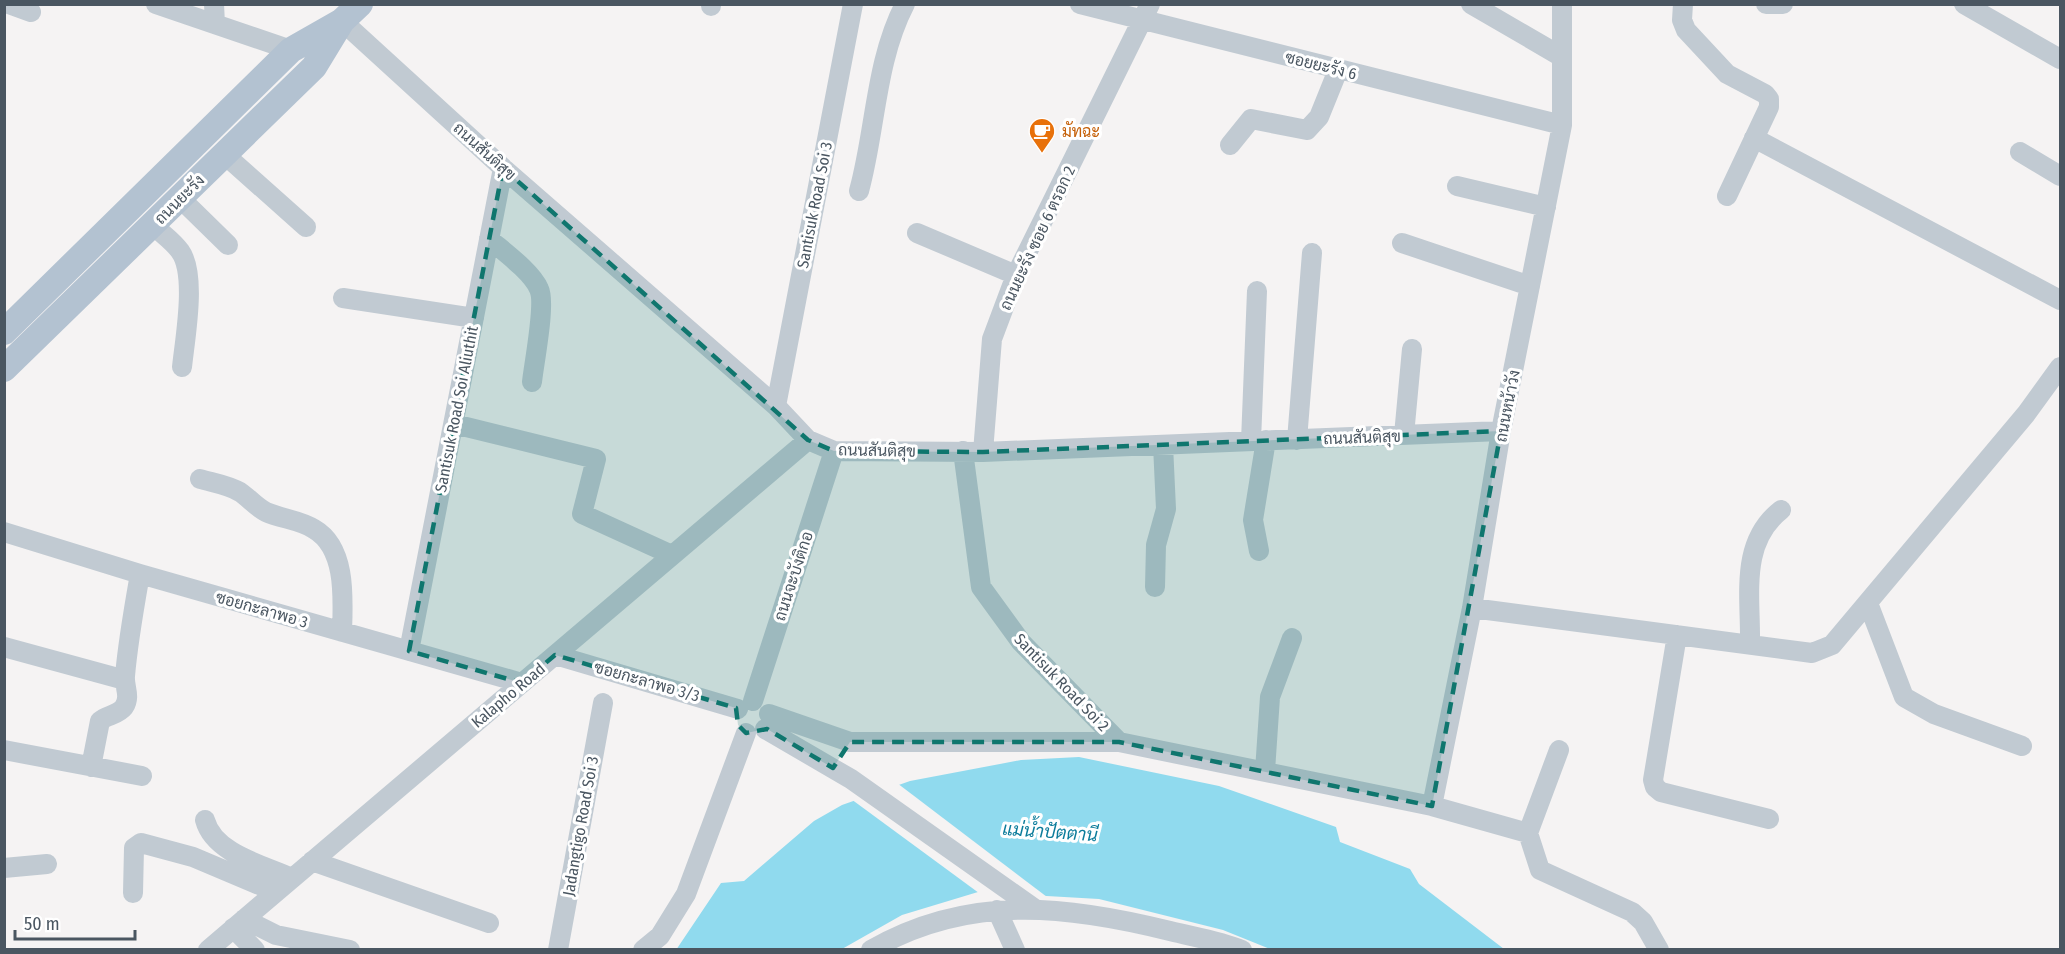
<svg xmlns="http://www.w3.org/2000/svg" width="2065" height="954" font-family="'Fira Sans Condensed',Sarabun,sans-serif">
<rect width="100%" height="100%" fill="#f5f3f3"/>
<path fill="#90daee" d="M1079 757 1219 786 1336 827 1340 842 1410 869 1419 884 1504 949H1270L1223 930 1099 899 978 892 902 915 842 949 676 950 721 883 744 881 814 821 842 805 910 781 1021 760Z"/>
<path fill="#f5f3f3" d="M897 783 1051 900 983 896 851 799Z"/>
<g fill="none" stroke-linecap="round" stroke-linejoin="round">
<path stroke="#c1cad2" stroke-width="20" d="M9 4 31 12
M156 4 291 50
M214 4 215 24
M1080 4 1562 125
M1471 4 1562 57
M1683 4 1682 20 1686 30 1727 74 1765 94 1769 99V107L1727 196
M1766 4H1783
M1964 4 2060 59
M711 6V4
M342 21 503 168 776 406 808 440 834 451 983 452 1501 431
M1754 138 2060 300
M1230 145 1251 119 1307 130 1319 117 1338 70
M2020 152 2060 176
M224 154 306 227
M1457 186 1546 207
M859 191C876 129 875 62 905 4
M180 198 228 245
M153 225C161 233 173 241 180 251 197 274 185 338 182 367
M917 233 1016 275
M489 239C503 251 532 272 539 289 546 303 534 363 532 382
M1402 243 1530 286
M343 298 474 318
M776 406 853 4
M454 424 596 459 582 514 672 555
M1404 435 1412 349
M1297 440 1312 253
M1251 441 1257 291
M963 451 981 587 1021 642 1119 742
M983 452 992 339 1016 275 1150 4
M200 479C214 483 228 485 240 492 249 498 256 507 266 512 282 519 300 520 314 529 347 548 343 600 342 632
M4 532 140 574 522 683
M1259 551 1253 520 1266 440
M1155 587 1156 545 1166 509 1163 445
M1868 603 1904 697 1934 714 2022 746
M1472 608 1812 653 1832 645 2026 414 2060 367
M1677 635 1653 780 1655 787 1661 792 1769 819
M1750 645C1751 596 1739 543 1781 510
M4 647 125 680
M409 651 503 168
M555 655 738 709
M753 701 834 451
M769 714 850 742H1119L1432 806 1528 833 1540 870 1632 912 1643 922 1659 950
M765 729 851 779 1035 909
M4 750 142 776
M91 767 100 721C107 715 118 715 124 707 131 696 124 687 125 676 128 641 134 608 140 574
M1265 771 1270 697 1292 638
M1432 806 1472 608 1501 431 1562 125V4
M205 820C214 854 264 865 292 878
M1528 833 1559 750
M312 861 489 923
M4 868 47 864
M133 893 134 848 141 843 193 857 276 892
M997 910 1015 950
M244 919 276 935 350 950
M233 928 255 950
M208 950 808 440
M558 950 603 703
M643 950 660 936 686 894 746 733
M871 950C968 894 1066 905 1170 931 1194 937 1219 941 1242 950"/>
<path stroke="#b3c2d1" stroke-width="26" d="M4 332 291 50 342 21 360 4
M4 369 314 67 342 21"/>
</g>
<path fill="#0f766e" fill-opacity="0.2" stroke="#0f766e" stroke-width="4.5" stroke-dasharray="12 8" stroke-linejoin="round" d="M503 168 808 440 834 451 983 452 1501 431 1432 806 1119 742H850L833 768 767 729 746 733 738 725 736 708 555 655 522 683 409 651Z"/>
<defs>
<g id="cafe-pin" transform="scale(1.35)"><path d="M0 17L-7.5 6A9.5 9.5 0 1 1 7.5 6Z" fill="#e8710a" stroke="#fff"/><path d="M-5.5-4.5H6V0H3Q3 3.5 0 3.5H-2.5Q-5.5 3.5-5.5 0ZM3-3.2v2h1.7v-2ZM-6 4.5H4V6H-6Z" fill="#fff"/></g>
</defs>
<g fill-rule="evenodd">
<use href="#cafe-pin" x="1042" y="131"/>
</g>
<g text-anchor="middle" stroke-width="6" stroke-linejoin="round" paint-order="stroke">
<g font-size="16" fill="#4a5661" stroke="#fff">
<text transform="translate(1321 65) rotate(14)" y="6">ซอยยะรัง 6</text>
<text transform="translate(485 151) rotate(42)" y="6">ถนนสันติสุข</text>
<text transform="translate(179 199) rotate(-45)" y="6">ถนนยะรัง</text>
<text transform="translate(814 205) rotate(-79)" y="6">Santisuk Road Soi 3</text>
<text transform="translate(1037 238) rotate(-65)" y="6">ถนนยะรัง ซอย 6 ตรอก 2</text>
<text transform="translate(1507 406) rotate(-79)" y="6">ถนนหน้าวัง</text>
<text transform="translate(456 409) rotate(-79)" y="6">Santisuk Road Soi Aliuthit</text>
<text transform="translate(1362 437) rotate(-2)" y="6">ถนนสันติสุข</text>
<text transform="translate(877 450) rotate(1)" y="6">ถนนสันติสุข</text>
<text transform="translate(793 576) rotate(-72)" y="6">ถนนจะบังติกอ</text>
<text transform="translate(262 609) rotate(16)" y="6">ซอยกะลาพอ 3</text>
<text transform="translate(647 681) rotate(16)" y="6">ซอยกะลาพอ 3/3</text>
<text transform="translate(1062 682) rotate(46)" y="6">Santisuk Road Soi 2</text>
<text transform="translate(508 695) rotate(-40)" y="6">Kalapho Road</text>
<text transform="translate(580 826) rotate(-80)" y="6">Jadangtigo Road Soi 3</text>
</g>
<g font-size="16" fill="#c56008" stroke="#fff" text-anchor="start">
<text x="1062" y="137">มัทฉะ</text>
</g>
<g font-size="18" font-style="italic" fill="#0c7c9b" stroke="#fff">
<text transform="translate(1050 832) rotate(4)" y="6">แม่น้ำปัตตานี</text>
</g>
</g>
<rect width="2065" height="954" fill="none" stroke="#4a5661" stroke-width="12"/>
<path d="M15 930v9h120v-9" fill="none" stroke="#4a5661" stroke-width="3"/>
<text x="24" y="930" font-size="18" fill="#4a5661" stroke="#ffffff" stroke-width="4.5" paint-order="stroke">50 m</text>
</svg>
